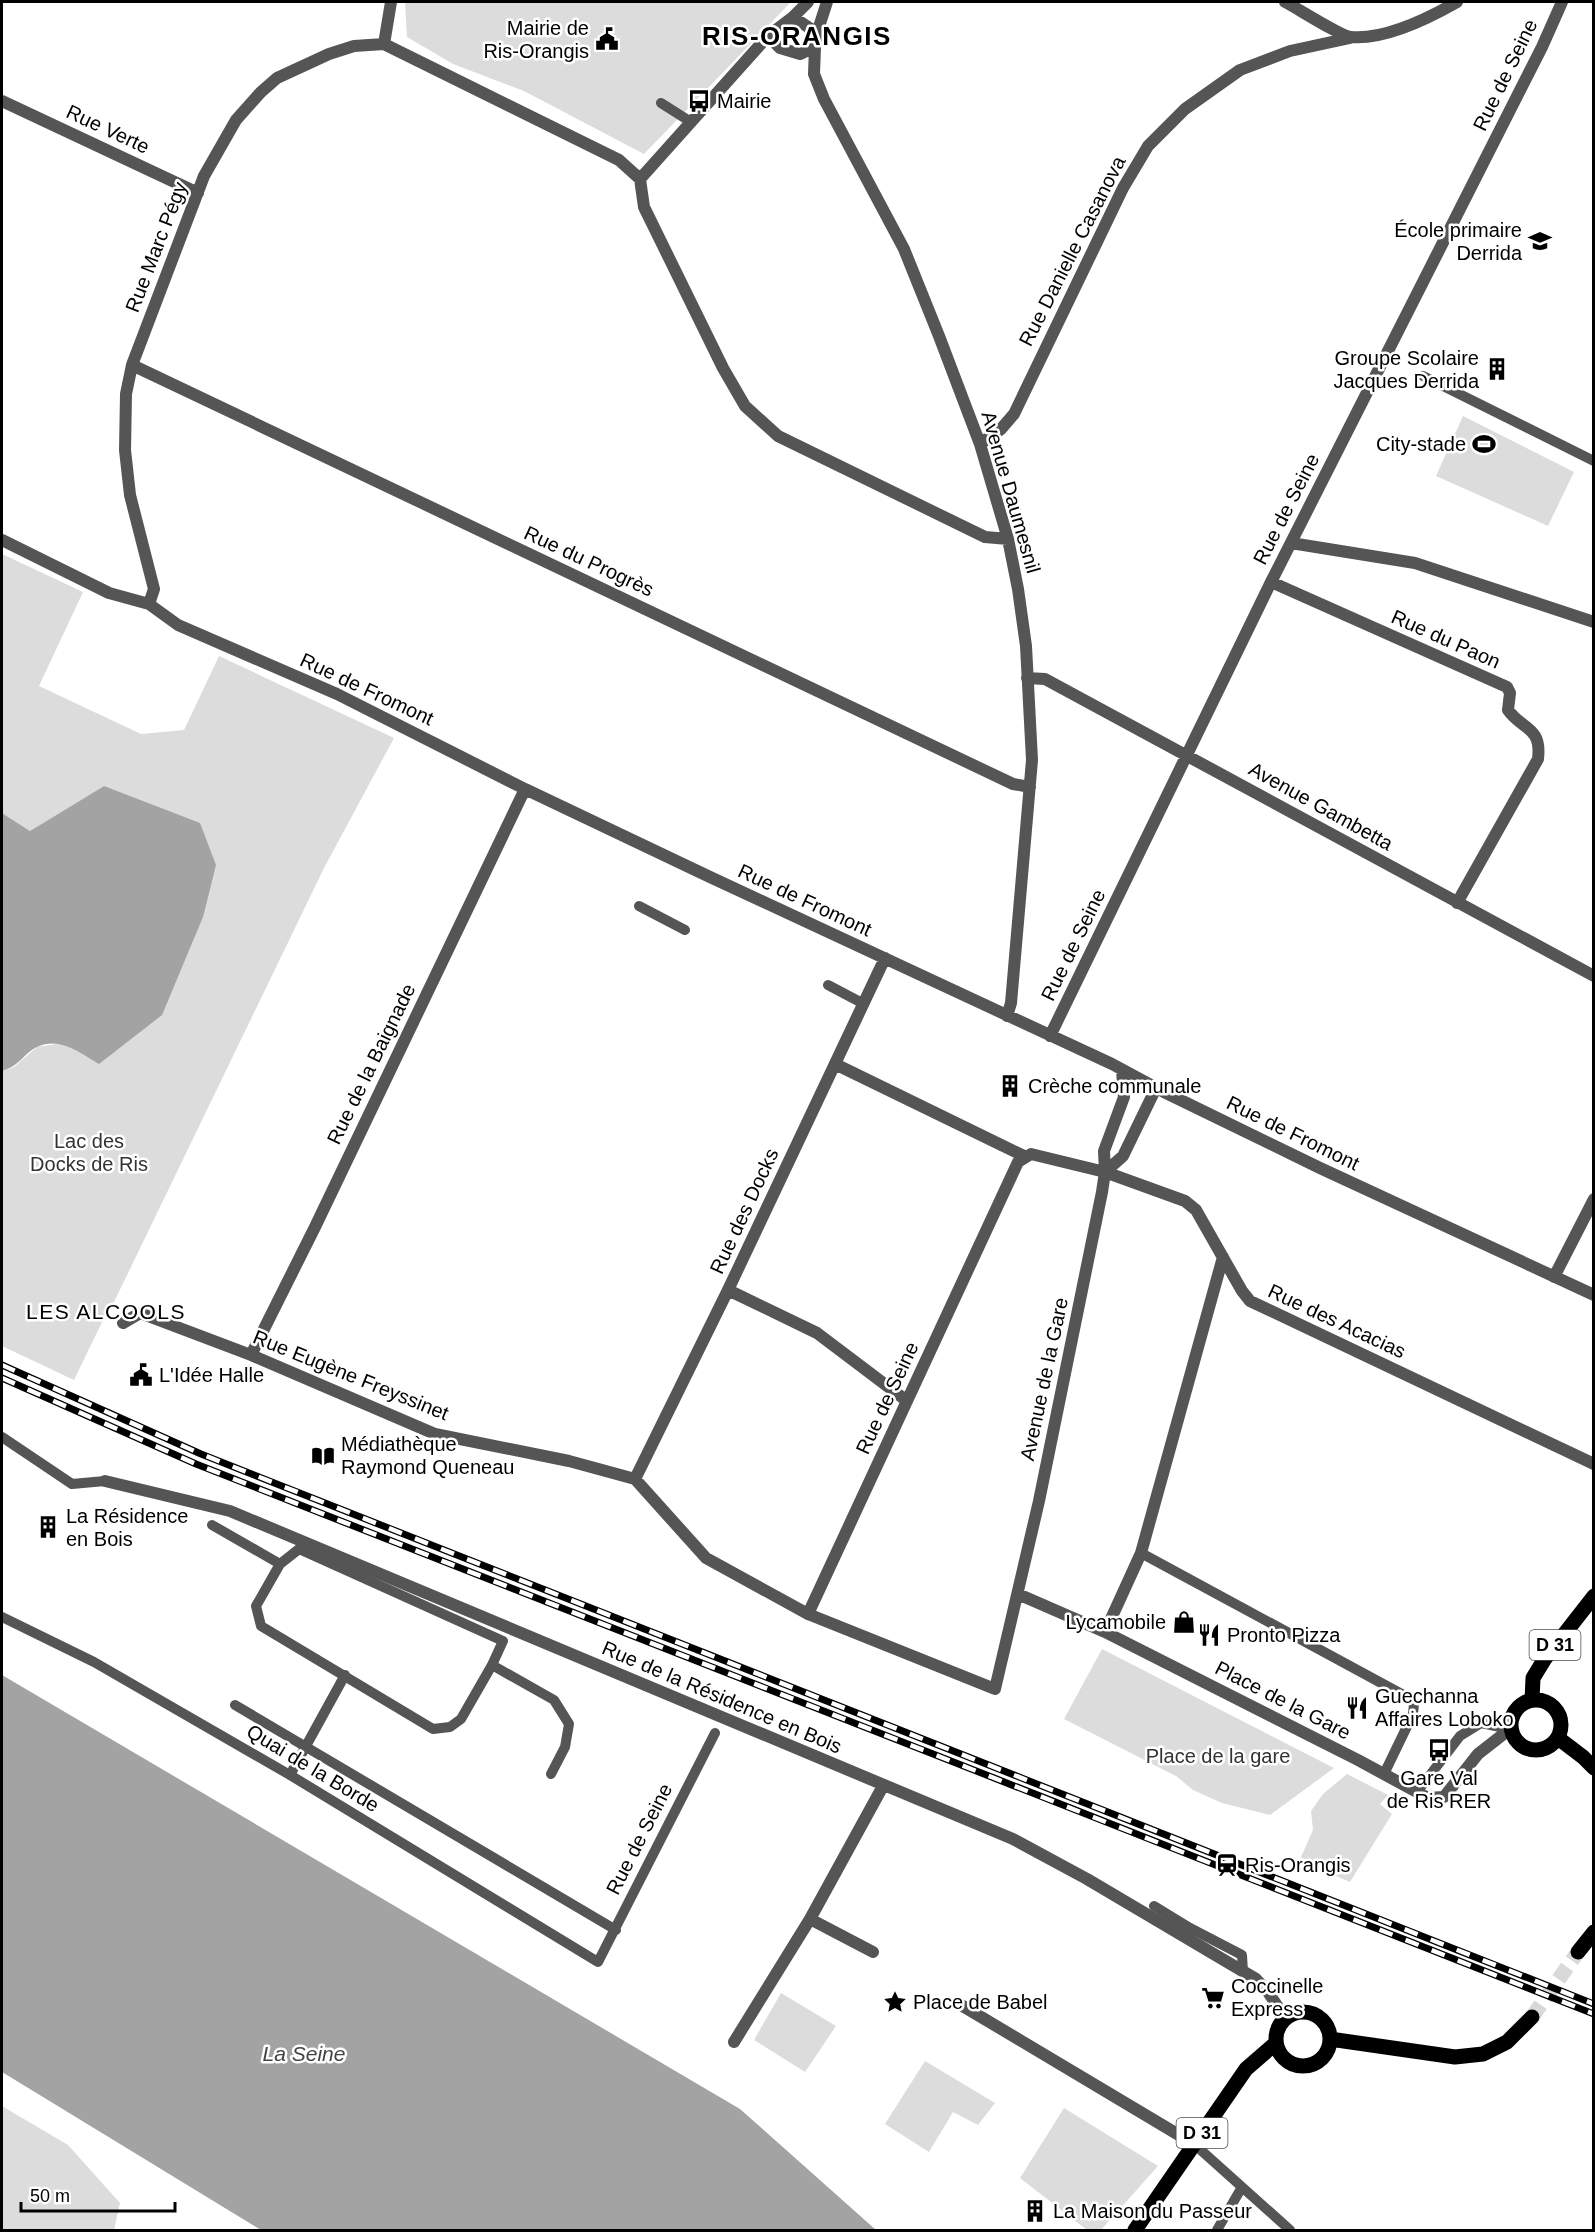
<svg xmlns="http://www.w3.org/2000/svg" width="1595" height="2232" font-family="Helvetica,sans-serif">
<rect width="100%" height="100%" fill="#fff"/>
<path fill="#dcdcdc" d="M405 2H791L644 154 524 91 453 64 407 37Z
M1463 416 1574 472 1548 526 1436 476Z
M2 554 83 592 39 686 141 734 184 730 219 656 394 738 324 868 114 1302 103 1320 74 1380 2 1346V1071L14 1067 37 1047 63 1043 104 786 30 831 2 813Z
M1102 1649 1334 1768 1270 1815 1222 1803 1193 1790 1176 1776 1064 1719Z
M1347 1774 1388 1795 1380 1804 1392 1814 1350 1882 1305 1863 1301 1857 1313 1830 1311 1811 1323 1794Z
M781 1993 836 2026 805 2072 754 2040Z
M925 2061 995 2103 978 2125 953 2112 929 2152 885 2124Z
M2 2106 68 2145 120 2203 114 2230H2Z
M1064 2108 1158 2166 1101 2230H1087L1020 2178Z"/>
<path fill="#a3a3a3" d="M104 786 200 823 216 865 203 917 162 1015 99 1064C80 1053 60 1036 37 1047 23 1054 21 1065 2 1071V813L30 831Z
M2 1675 740 2109 876 2230H261L2 2072Z"/>
<g fill="none" stroke-linecap="round" stroke-linejoin="round">
<path stroke="#d9d9d9" stroke-width="15" stroke-dasharray="15 8" stroke-linecap="butt" d="M1532 2017 1578 1952"/>
<path stroke="#555" stroke-width="10" d="M661 103 691 122
M1423 376 1594 461
M639 906 685 930
M828 985 864 1004
M2 1437 72 1484 105 1481
M212 1525 280 1564 256 1606 261 1626 433 1729 450 1727 461 1719 492 1665 554 1700 569 1724 565 1747 551 1774
M1141 1553 1409 1698 1414 1704 1413 1714 1384 1774
M280 1564 299 1549 503 1641 492 1665
M2 1617 94 1662 290 1775 598 1962 715 1733
M235 1705 616 1930
M290 1775 345 1675
M1417 1792 1460 1736 1481 1723 1510 1729
M1154 1906 1190 1928 1242 1955 1243 1972
M1194 2144 1290 2230
M1217 2230 1242 2187"/>
<path stroke="#555" stroke-width="12" d="M1285 2C1297 8 1342 37 1351 37 1385 40 1429 18 1457 2
M817 33 827 2
M768 36 780 48 800 54 815 47 817 33 793 17
M384 44 619 160 640 179 644 207 723 368 745 406 778 436 985 537 1008 539
M384 44 391 2
M815 47 814 74 824 99 904 249 939 336 980 444 1008 539 1018 589 1026 646 1032 760 1011 1003 1007 1016
M2 101 198 193
M640 179 768 36 793 17 808 2
M132 365 1013 784 1030 787
M980 444 1001 429 1014 414 1123 188 1148 146 1185 109 1240 70 1290 51 1350 38
M2 540 109 593 149 604 178 625 337 694 525 789 710 877 1112 1064 1164 1092 1320 1168 1594 1295
M1291 543 1415 563 1594 622
M1271 582 1507 687 1510 693 1508 710C1522 730 1542 726 1538 759L1457 903
M149 604 154 589 130 495 125 450 126 394 132 365 204 176 236 120 261 92 277 78 329 54 354 46 384 44
M1027 678 1045 679 1594 976
M1050 1036 1271 582 1542 47 1562 2
M835 1064 1024 1156
M1105 1172 1123 1156 1156 1088
M1554 1277 1594 1199
M728 1290 817 1333 907 1401
M123 1323 140 1313 251 1355 435 1434 569 1461 635 1479 706 1558 808 1614 995 1689 1039 1501 1102 1192 1105 1172 1104 1151 1124 1097 1122 1070
M251 1355 315 1227 525 789
M635 1479 728 1290 885 958
M105 1481 230 1511 1013 1839 1087 1879 1256 1979 1268 1992 1286 2019
M1018 1594 1105 1632 1358 1760 1428 1798 1444 1797 1478 1754 1510 1729
M808 1614 1018 1162 1031 1154 1105 1172 1185 1201 1196 1210 1242 1291 1250 1301 1594 1464
M1105 1632 1141 1553 1223 1257
M810 1919 873 1952
M961 2005 1194 2144
M734 2042 810 1919 883 1786"/>
<path stroke="#000" stroke-width="15" d="M1511 1725a25 25 0 1 1 50 0a25 25 0 1 1-50 0Z
M1532 1700 1533 1678 1544 1660 1594 1596
M1558 1738 1583 1757 1594 1768
M1578 1952 1594 1932
M1276 2039a27 27 0 1 1 54 0a27 27 0 1 1-54 0Z
M1330 2039 1455 2057 1483 2054 1507 2042 1532 2017
M1135 2230 1246 2069 1276 2043"/>
<g stroke="#000" stroke-width="7">
<path id="rail" d="M2 1365 201 1454 1594 2004
M2 1378 196 1464 1594 2014"/>
</g>
<use href="#rail" stroke="#fff" stroke-width="4.5" stroke-dasharray="14" stroke-linecap="butt"/>
</g>
<defs>
<g id="civic-bare" transform="scale(1.8)"><path d="M-.6-6.5H3V-4.5H.6V-3L4-1V1h2V6H-6V1h2V-1L-.6-3ZM-1.2 2.5V6h2.4V2.5Z" fill="#000" stroke="#fff" stroke-width="2.5" paint-order="stroke"/></g>
<g id="bus-bare" transform="scale(1.8)"><path d="M-5-6H5V4H4V6H2V4H-2V6H-4V4H-5ZM-3.5-4V0h7V-4ZM-3.5 1.2v1.5H-2V1.2ZM2 1.2v1.5H3.5V1.2Z" fill="#000" stroke="#fff" stroke-width="2.5" paint-order="stroke"/></g>
<g id="school-bare" transform="scale(1.8)"><path d="M0-5L7-2L0 1L-7-2ZM-4 1L0 2.5L4 1V4Q0 6-4 4Z" fill="#000" stroke="#fff" stroke-width="2.5" paint-order="stroke"/></g>
<g id="building-bare" transform="scale(1.8)"><path d="M-4-6H4V6H1V3H-1V6H-4ZM-2.5-4.3h1.7v1.8h-1.7ZM.8-4.3h1.7v1.8H.8ZM-2.5-1h1.7V.8h-1.7ZM.8-1h1.7V.8H.8Z" fill="#000" stroke="#fff" stroke-width="2.5" paint-order="stroke"/></g>
<g id="stadium-bare" transform="scale(1.8)"><path d="M0-5a6.5 5 0 1 0 0 10a6.5 5 0 1 0 0-10ZM-3.5-1.8h7v3.6h-7Z" fill="#000" stroke="#fff" stroke-width="2.5" paint-order="stroke"/></g>
<g id="library-bare" transform="scale(1.8)"><path d="M-6-4Q-3-5.5-.7-3.5V5Q-3 3-6 4ZM6-4Q3-5.5 .7-3.5V5Q3 3 6 4Z" fill="#000" stroke="#fff" stroke-width="2.5" paint-order="stroke"/></g>
<g id="shop-bare" transform="scale(1.8)"><path d="M-5-2.5h2.3a2.7 3.5 0 0 1 5.4 0H5L5.5 6h-11ZM-1.5-2.5h3a1.5 2.3 0 0 0-3 0Z" fill="#000" stroke="#fff" stroke-width="2.5" paint-order="stroke"/></g>
<g id="restaurant-bare" transform="scale(1.8)"><path d="M-5-6h1v4h1v-4h1v4h1v-4h1v5L-1.5 .5V6h-2V.5L-5-1ZM5-6V6H3V1.5H1.5Q1.5-4 5-6Z" fill="#000" stroke="#fff" stroke-width="2.5" paint-order="stroke"/></g>
<g id="station-bare" transform="scale(1.8)"><path d="M-3-6H3Q5-6 5-4V2Q5 4 3 4L4.5 6H3L1.5 4h-3L-3 6H-4.5L-3 4Q-5 4-5 2V-4Q-5-6-3-6ZM-3.5-4v3h7v-3ZM-3.5 1v1.5H-2V1ZM2 1v1.5H3.5V1Z" fill="#000" stroke="#fff" stroke-width="2.5" paint-order="stroke"/></g>
<g id="supermarket-bare" transform="scale(1.8)"><path d="M-6-5.5h2.5l.6 2H6L4.5 2H-2.5L-4.4-4H-6ZM-1.5 3.2a1.3 1.3 0 1 0 .1 0ZM3 3.2a1.3 1.3 0 1 0 .1 0Z" fill="#000" stroke="#fff" stroke-width="2.5" paint-order="stroke"/></g>
<g id="sight-bare" transform="scale(1.8)"><path d="M0-6L1.8-2.2L6-1.7L2.9 1.2L3.7 5.4L0 3.3L-3.7 5.4L-2.9 1.2L-6-1.7L-1.8-2.2Z" fill="#000" stroke="#fff" stroke-width="2.5" paint-order="stroke"/></g>
</defs>
<g fill-rule="evenodd">
<use href="#civic-bare" x="607" y="39"/>
<use href="#bus-bare" x="699" y="101"/>
<use href="#school-bare" x="1540" y="241"/>
<use href="#building-bare" x="1497" y="369"/>
<use href="#stadium-bare" x="1484" y="444"/>
<use href="#building-bare" x="1010" y="1086"/>
<use href="#civic-bare" x="141" y="1375"/>
<use href="#library-bare" x="323" y="1456"/>
<use href="#building-bare" x="48" y="1527"/>
<use href="#shop-bare" x="1184" y="1622"/>
<use href="#restaurant-bare" x="1209" y="1635"/>
<use href="#restaurant-bare" x="1357" y="1708"/>
<use href="#bus-bare" x="1439" y="1750"/>
<use href="#station-bare" x="1227" y="1865"/>
<use href="#supermarket-bare" x="1213" y="1998"/>
<use href="#sight-bare" x="895" y="2002"/>
<use href="#building-bare" x="1035" y="2211"/>
</g>
<g text-anchor="middle" stroke-width="5" stroke-linejoin="round" paint-order="stroke">
<g fill="#fff" stroke="#4c4c4c" stroke-width="1.5">
<rect x="1529.5" y="1630" width="51" height="30" rx="4.5"/>
<rect x="1176.5" y="2118" width="51" height="30" rx="4.5"/>
</g>
<g font-size="18" font-weight="bold" fill="#000">
<text x="1555" y="1651">D 31</text>
<text x="1202" y="2139">D 31</text>
</g>
<g font-size="20" fill="#000" stroke="#fff" text-anchor="start">
<text x="589" y="35" text-anchor="end">Mairie de<tspan x="589" dy="23">Ris-Orangis</tspan></text>
<text x="717" y="108">Mairie</text>
<text x="1522" y="237" text-anchor="end">École primaire<tspan x="1522" dy="23">Derrida</tspan></text>
<text x="1479" y="365" text-anchor="end">Groupe Scolaire<tspan x="1479" dy="23">Jacques Derrida</tspan></text>
<text x="1466" y="451" text-anchor="end">City-stade</text>
<text x="1028" y="1093">Crèche communale</text>
<text x="159" y="1382">L'Idée Halle</text>
<text x="341" y="1451">Médiathèque<tspan x="341" dy="23">Raymond Queneau</tspan></text>
<text x="66" y="1523">La Résidence<tspan x="66" dy="23">en Bois</tspan></text>
<text x="1166" y="1629" text-anchor="end">Lycamobile</text>
<text x="1227" y="1642">Pronto Pizza</text>
<text x="1375" y="1703">Guechanna<tspan x="1375" dy="23">Affaires Loboko</tspan></text>
<text x="1439" y="1785" text-anchor="middle">Gare Val<tspan x="1439" dy="23">de Ris RER</tspan></text>
<text x="1245" y="1872">Ris-Orangis</text>
<text x="1231" y="1993">Coccinelle<tspan x="1231" dy="23">Express</tspan></text>
<text x="913" y="2009">Place de Babel</text>
<text x="1053" y="2218">La Maison du Passeur</text>
</g>
<g font-size="20" fill="#000" stroke="#fff">
<text transform="translate(1505 75) rotate(-64)" y="7">Rue de Seine</text>
<text transform="translate(108 129) rotate(25)" y="7">Rue Verte</text>
<text transform="translate(156 247) rotate(-69)" y="7">Rue Marc Pégy</text>
<text transform="translate(1072 251) rotate(-63)" y="7">Rue Danielle Casanova</text>
<text transform="translate(1011 492) rotate(74)" y="7">Avenue Daumesnil</text>
<text transform="translate(1286 509) rotate(-63)" y="7">Rue de Seine</text>
<text transform="translate(589 561) rotate(25)" y="7">Rue du Progrès</text>
<text transform="translate(1446 639) rotate(24)" y="7">Rue du Paon</text>
<text transform="translate(367 689) rotate(25)" y="7">Rue de Fromont</text>
<text transform="translate(1321 806) rotate(29)" y="7">Avenue Gambetta</text>
<text transform="translate(805 900) rotate(25)" y="7">Rue de Fromont</text>
<text transform="translate(1073 945) rotate(-64)" y="7">Rue de Seine</text>
<text transform="translate(371 1064) rotate(-64)" y="7">Rue de la Baignade</text>
<text transform="translate(1293 1133) rotate(26)" y="7">Rue de Fromont</text>
<text transform="translate(744 1211) rotate(-65)" y="7">Rue des Docks</text>
<text transform="translate(1337 1321) rotate(25)" y="7">Rue des Acacias</text>
<text transform="translate(351 1375) rotate(22)" y="7">Rue Eugène Freyssinet</text>
<text transform="translate(1044 1379) rotate(-78)" y="7">Avenue de la Gare</text>
<text transform="translate(887 1398) rotate(-65)" y="7">Rue de Seine</text>
<text transform="translate(722 1697) rotate(23)" y="7">Rue de la Résidence en Bois</text>
<text transform="translate(1283 1700) rotate(27)" y="7">Place de la Gare</text>
<text transform="translate(313 1768) rotate(31)" y="7">Quai de la Borde</text>
<text transform="translate(639 1839) rotate(-63)" y="7">Rue de Seine</text>
</g>
<g font-size="20" fill="#333" stroke="#fff">
<text x="89" y="1148">Lac des<tspan x="89" dy="23">Docks de Ris</tspan></text>
<text x="1218" y="1763">Place de la gare</text>
</g>
<g font-size="21" letter-spacing="1.5" fill="#000" stroke="#fff">
<text x="106" y="1319">LES ALCOOLS</text>
</g>
<g font-size="21" font-style="italic" fill="#444" stroke="#fff">
<text x="304" y="2061">La Seine</text>
</g>
<g font-size="26" font-weight="bold" letter-spacing="1.5" fill="#000" stroke="#fff">
<text x="797" y="45">RIS-ORANGIS</text>
</g>
</g>
<rect width="1595" height="2232" fill="none" stroke="#000000" stroke-width="6"/>
<path d="M21 2202v9h154v-9" fill="none" stroke="#000000" stroke-width="3"/>
<text x="30" y="2202" font-size="18" fill="#000000" stroke="#ffffff" stroke-width="4.5" paint-order="stroke">50 m</text>
</svg>
